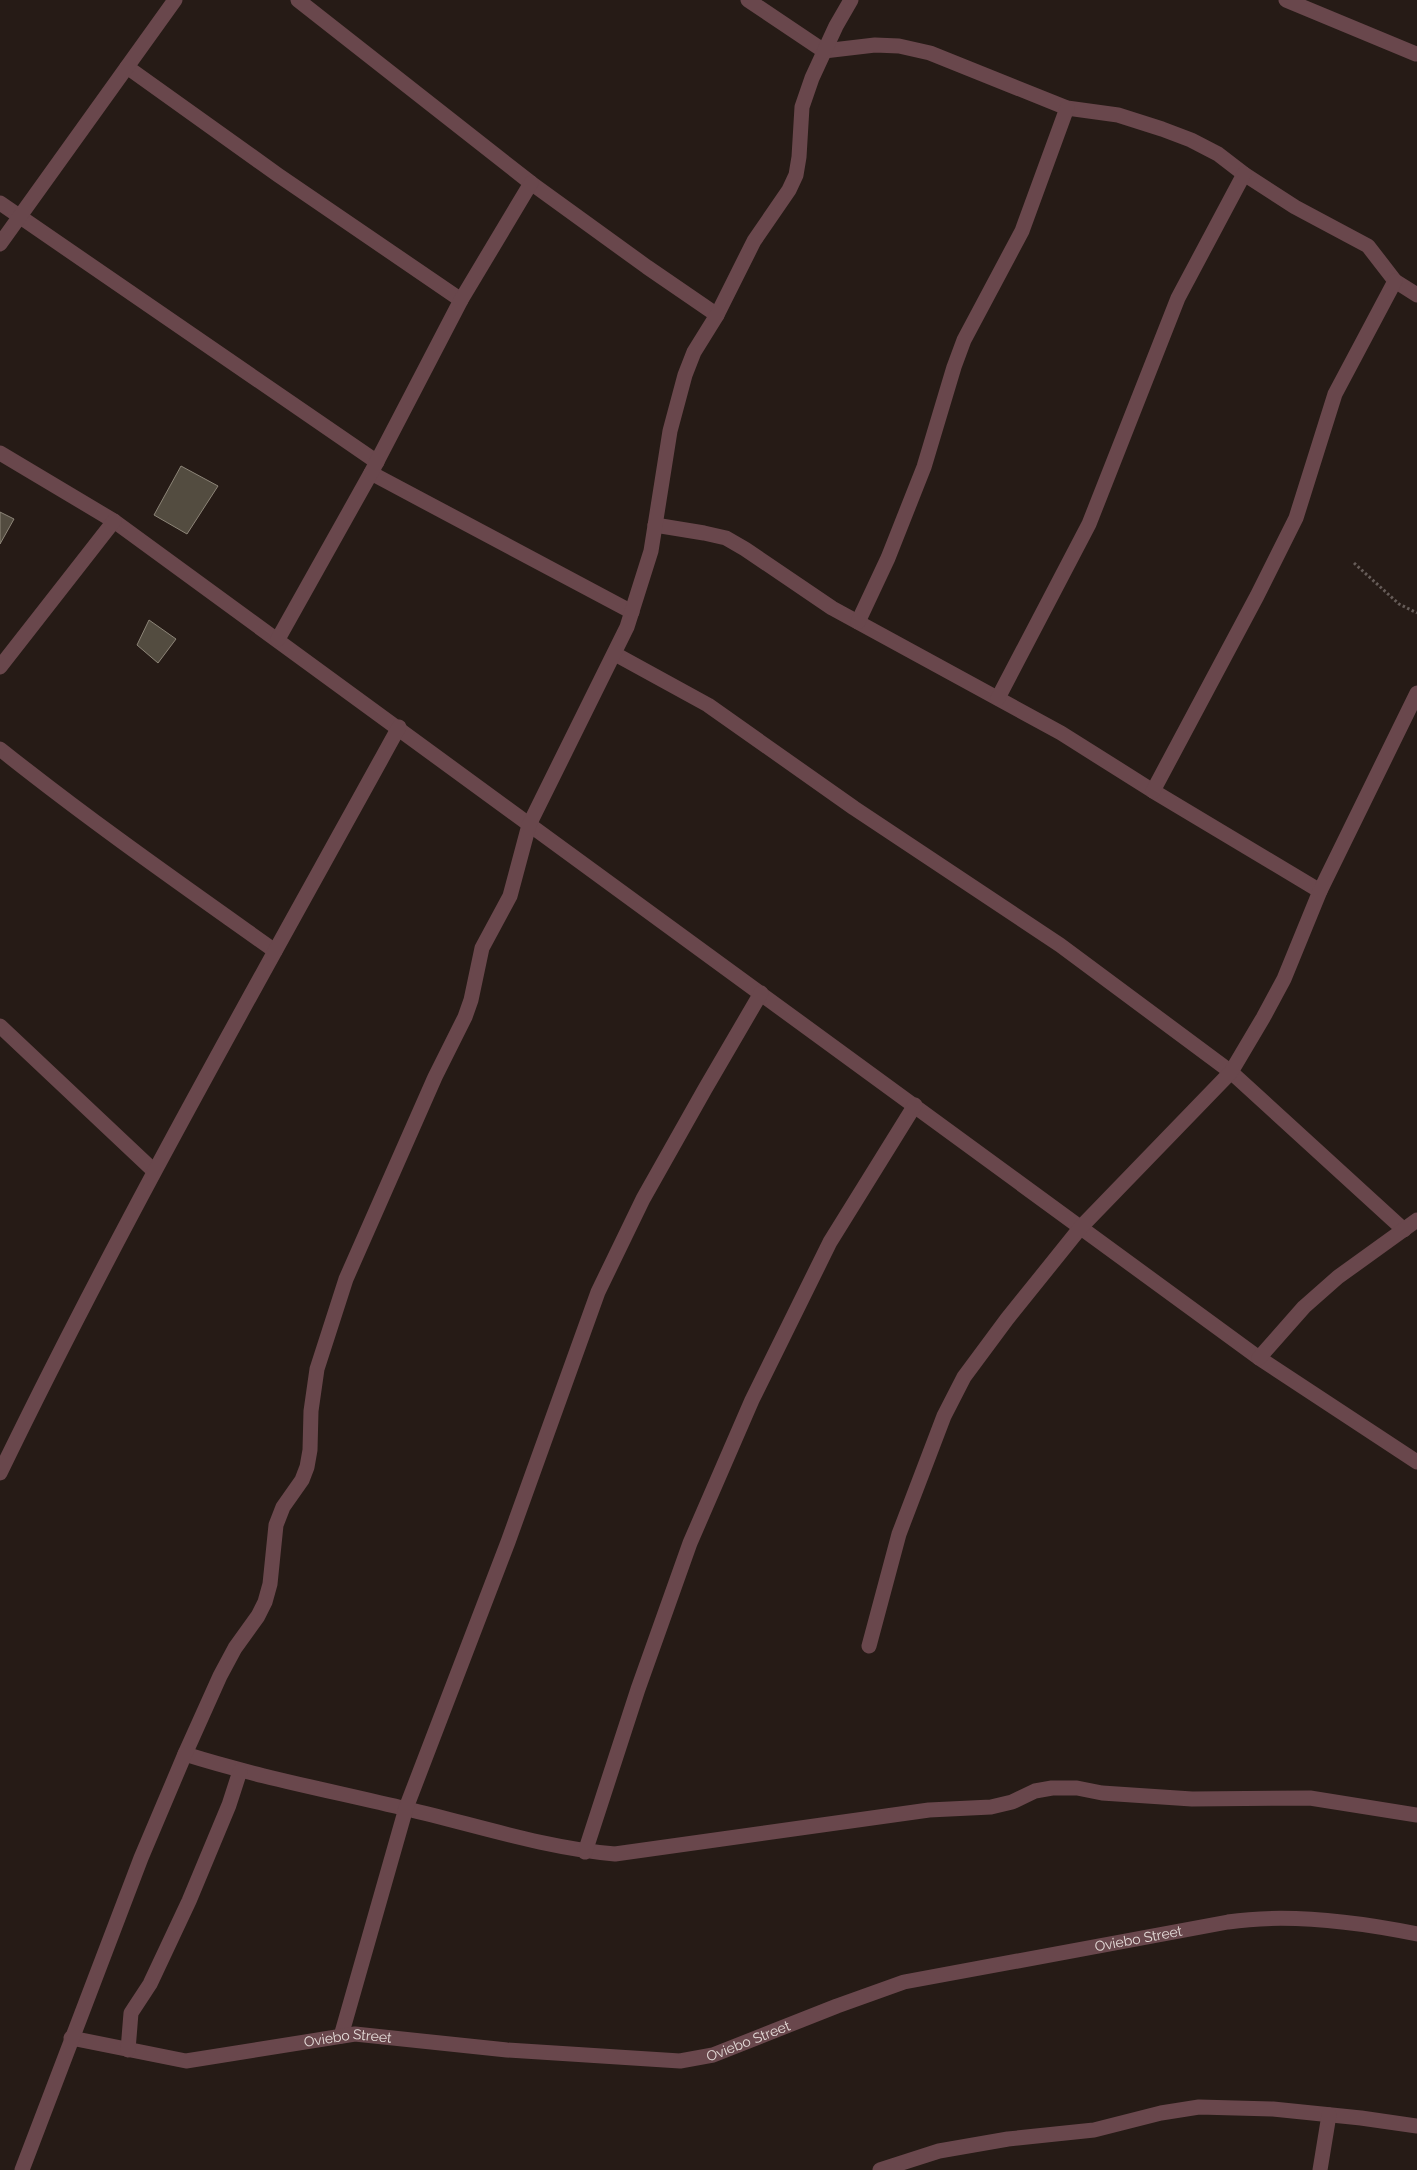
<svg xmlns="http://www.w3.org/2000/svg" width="1417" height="2170" font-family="Raleway,sans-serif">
<rect width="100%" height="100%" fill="#261b16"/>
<path fill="#534c40" stroke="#8d8578" d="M181 466 218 486 187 534 154 515Z
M0 512 14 519 0 544Z
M149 620 176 639 158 663 137 645Z"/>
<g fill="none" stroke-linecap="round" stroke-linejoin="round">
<path stroke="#665c58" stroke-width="3" stroke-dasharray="2.5 2.5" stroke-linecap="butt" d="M1354 563 1399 604 1417 613"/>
<g stroke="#69474c" stroke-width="15">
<path d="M298 0 531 183 647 267 717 315"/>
<path d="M748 0 824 51 875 45 899 46 930 53 1067 108 1118 115 1162 129 1191 140 1218 154 1244 174 1295 207 1368 246 1395 281 1417 295"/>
<path d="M1286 0 1416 54"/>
<path d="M127 67 278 175 461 300"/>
<path d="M0 203 377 462"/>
<path d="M0 244 175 0"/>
<path d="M0 453 114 521 1259 1358 1417 1462"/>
<path d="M371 473 632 612"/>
<path d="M655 525 704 533 726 538 745 549 832 608 1061 733 1153 791 1320 891"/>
<path d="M858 622 888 558 924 467 954 367 964 340 1022 231 1067 108"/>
<path d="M278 639 371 473 461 300 531 183"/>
<path d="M615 654 708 705 854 808 1060 945 1231 1072 1404 1230"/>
<path d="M0 667 114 521"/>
<path d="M998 698 1089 524 1178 298 1244 174"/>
<path d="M0 749C89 820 182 885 275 951"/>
<path d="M1153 791 1257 596 1296 518 1335 394 1395 281"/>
<path d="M0 1026 154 1171"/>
<path d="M1259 1358 1304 1307 1338 1277 1417 1220"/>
<path d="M0 1473C123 1219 263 974 399 727"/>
<path d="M869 1646 899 1534 944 1416 964 1377 1007 1319 1081 1227 1231 1072 1263 1018 1284 979 1320 891 1417 693"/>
<path d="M185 1754C258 1777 332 1791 407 1809 476 1825 544 1848 615 1854L929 1810 991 1807 1012 1802 1035 1791 1052 1788H1077L1102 1793 1192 1799 1310 1798 1417 1815"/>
<path d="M585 1852 638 1689 690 1543 752 1400 830 1242 915 1105"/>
<path d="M341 2036 406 1808 508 1542 598 1292 643 1199 705 1089 761 993"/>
<path id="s1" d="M71 2038 186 2061 355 2034 507 2050 680 2061 713 2055 837 2006 904 1982 1228 1922C1287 1913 1358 1922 1417 1934"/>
<path d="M128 2050 131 2013 150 1984 189 1901 229 1805 240 1771"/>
<path d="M22 2170 141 1858 185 1754 220 1676 235 1648 258 1616 265 1602 270 1584 276 1525 283 1507 302 1480 307 1467 310 1450 311 1411 317 1369 346 1279 435 1077 465 1017 471 1000 482 948 510 896 529 825 627 627 651 551 670 431 685 375 694 352 717 315 754 241 789 190 796 175 799 157 802 107 812 78 836 26 851 0"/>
<path d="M880 2170 939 2151 1008 2139 1094 2130 1161 2113 1199 2107 1273 2109 1361 2118 1417 2126"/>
<path d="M1320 2170 1329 2115"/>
</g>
</g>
<g text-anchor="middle" stroke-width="4" stroke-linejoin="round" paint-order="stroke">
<g font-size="14" fill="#e5dcd9" stroke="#261b16">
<text dy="5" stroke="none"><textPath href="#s1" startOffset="1091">Oviebo Street</textPath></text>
<text dy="5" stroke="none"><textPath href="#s1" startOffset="281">Oviebo Street</textPath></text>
<text dy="5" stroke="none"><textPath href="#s1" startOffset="686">Oviebo Street</textPath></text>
</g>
</g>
</svg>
